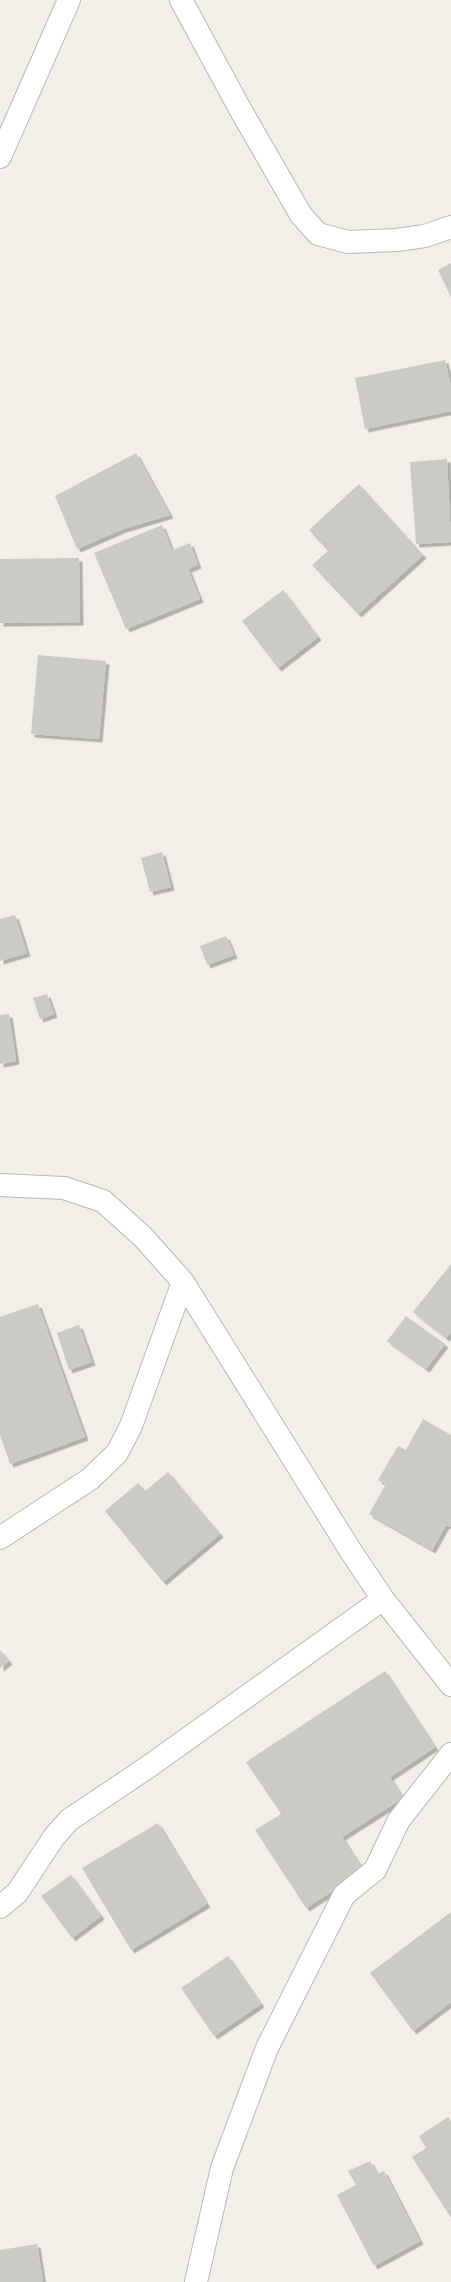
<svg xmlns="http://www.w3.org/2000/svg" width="451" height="2282" font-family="'Sofia Sans Condensed',sans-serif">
<defs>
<filter id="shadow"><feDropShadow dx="3.5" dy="3.5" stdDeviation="0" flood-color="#0004"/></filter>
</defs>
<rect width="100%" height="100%" fill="#f1efe8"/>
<path fill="#cccac5" filter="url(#shadow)" d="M451 263V297L438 270Z
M445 360 451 386V411L365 429 355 378Z
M136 453 170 515 123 529 77 549 55 496Z
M447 459 451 542 416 544 410 462Z
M359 484 423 555 358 614 312 565 328 551 309 530Z
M162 525 172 550 190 543 198 565 188 569 200 599 126 629 94 553Z
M79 558 80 622 0 623V559Z
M283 590 318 637 278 668 242 621Z
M38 655 106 661 99 739 31 734Z
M162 852 171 887 150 892 141 858Z
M15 915 27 953 0 961V919Z
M226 936 234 955 207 965 200 946Z
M47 994 54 1014 40 1019 33 998Z
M9 1014 16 1061 0 1064V1015Z
M451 1264V1332L446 1338 413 1312Z
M38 1304 85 1437 10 1464 0 1435V1317Z
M406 1316 445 1344 426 1369 387 1341Z
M79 1325 92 1362 69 1370 57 1333Z
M423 1419 451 1435V1527L446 1525 432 1550 369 1514 386 1484 378 1480 398 1446 406 1450Z
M168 1472 220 1534 163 1582 105 1511 138 1483 145 1491Z
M0 1650 9 1661 0 1668Z
M385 1671 435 1747 390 1777 403 1798 342 1837 364 1871 306 1908 255 1830 281 1814 246 1762Z
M158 1823 207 1904 131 1950 82 1868Z
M71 1875 101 1916 72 1938 41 1896Z
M451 1912V2002L413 2031 370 1973Z
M228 1956 261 2004 214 2036 181 1988Z
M448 2117 451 2121V2218L412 2157 426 2148 419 2136Z
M370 2161 377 2174 384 2171 420 2241 374 2266 337 2195 356 2185 348 2171Z
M37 2244 43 2282H0V2250Z"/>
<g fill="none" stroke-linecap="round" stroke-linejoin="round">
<g stroke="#b5b8bc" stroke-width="24">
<path id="street" d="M181 0 240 109 301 215 318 234 348 242 397 240 425 236 451 227
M0 157 69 0
M0 1185 64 1188 103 1201 143 1237 183 1282 352 1553 383 1599 451 1685
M0 1538 90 1479 117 1453 131 1426 183 1282
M0 1907 17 1893 54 1837 69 1820 148 1767 383 1599"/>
</g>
<g stroke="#b6babf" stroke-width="24">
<path id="secondary" d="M196 2282 222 2168 267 2048 344 1895 375 1870 399 1820 451 1754"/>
</g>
<use href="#street" stroke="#fff" stroke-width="22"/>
<use href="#secondary" stroke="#fff" stroke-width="22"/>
</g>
</svg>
